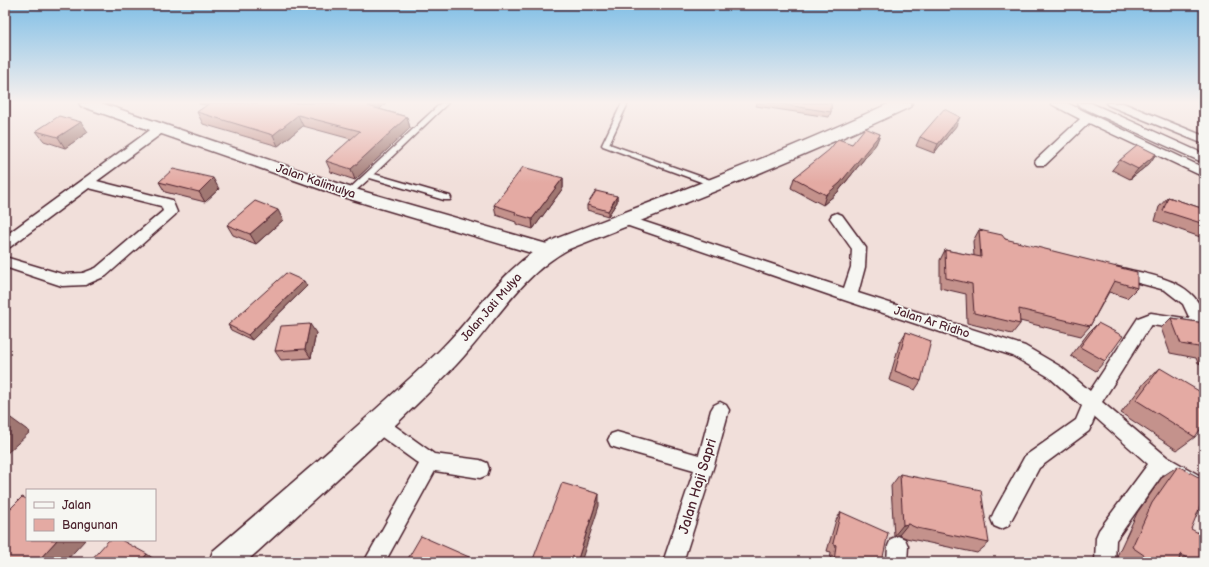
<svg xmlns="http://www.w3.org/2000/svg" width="1209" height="567" font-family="'Balsamiq Sans',sans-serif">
<rect width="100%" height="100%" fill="#f1dfda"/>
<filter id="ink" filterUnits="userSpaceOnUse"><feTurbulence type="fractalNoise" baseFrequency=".025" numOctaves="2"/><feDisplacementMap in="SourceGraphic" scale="8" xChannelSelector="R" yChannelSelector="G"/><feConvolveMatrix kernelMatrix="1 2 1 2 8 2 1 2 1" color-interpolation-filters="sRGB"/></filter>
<g filter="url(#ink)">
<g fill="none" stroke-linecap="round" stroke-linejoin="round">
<g stroke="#4a1f2b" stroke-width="3">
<path id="service" d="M441 103H448L374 174 450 196 451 198 450 200H444L370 178 351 195H347L345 193 347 191Z
M622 103H628L609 144 716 182 717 184 716 186H712L603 146 602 145Z"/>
</g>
<g stroke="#4a1f2b" stroke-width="3">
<path id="minor" d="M1051 103H1067L1204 168V177L1089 123 1045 165H1037L1035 162 1037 159 1080 119 1053 105Z
M1078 103H1091L1204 154V163L1079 106Z
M1106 103H1123L1204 136V144L1108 105Z
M161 124 165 125 167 128 165 131 97 181 172 200 177 212 175 215 106 276 85 285 62 286 5 267V257L62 274 83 273 96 268 163 211 161 206 89 188 10 247 5 248V236L157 125Z
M837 213 842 215 866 248 865 267 858 293 1025 346 1061 367 1090 391 1138 318 1151 313 1190 319 1183 304 1165 290 1112 276 1110 272 1112 268 1117 267C1148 275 1193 278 1204 315 1205 320 1204 328 1204 333L1152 325 1150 326 1102 402 1167 457 1204 478V497L1163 474 1116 540 1115 562H1095L1096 537 1099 530 1148 464 1095 417 1089 431 1039 468 1008 526 1001 529 994 526 991 519 994 512 1025 456 1076 420 1082 406 1049 377 1013 356 844 300 620 223 618 220 620 217 625 215 630 217 844 288 851 267 852 249 830 218 832 215Z
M720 402 726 405 729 410 714 465 683 562H663L694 470 617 448 611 446 608 440 611 434 617 432 699 455 711 410 714 405Z
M378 416 384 418 434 454 480 460 487 463 489 469 487 475 480 478 435 471 385 562H364L419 464 372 430 369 424 372 418Z
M898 536 905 539 908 546 907 562H887L888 546 891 539Z"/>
</g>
<g stroke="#4a1f2b" stroke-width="3">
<path id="tertiary" d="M79 103H101L355 189 554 246 557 251 554 256 548 258 343 197 81 106Z"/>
</g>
<g stroke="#4a1f2b" stroke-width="3">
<path id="secondary" d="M890 103H912L910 107C799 159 684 204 569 249 520 275 493 326 456 365 389 434 317 497 246 562H209L213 551C289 486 365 421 438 352 477 314 504 264 555 239 667 196 780 154 890 103Z"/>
</g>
<use href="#service" fill="#f6f6f2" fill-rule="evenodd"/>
<use href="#minor" fill="#f6f6f2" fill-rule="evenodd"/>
<use href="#tertiary" fill="#f6f6f2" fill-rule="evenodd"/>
<use href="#secondary" fill="#f6f6f2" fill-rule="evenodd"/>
</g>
<path fill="#c4928c" stroke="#4a1f2b" d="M199 103H386L380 109 407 117 410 128 355 180 331 172 326 161 351 139 303 126 278 146 203 124 197 112 207 105 199 104Z
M757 103H831V112L829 117 756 106Z
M956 126 934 153 916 146 920 137Z
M36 131 88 132 65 148 44 141Z
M880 134 876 144 837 193 823 205 791 188 794 178 852 144Z
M1156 154 1149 164 1130 179 1112 170 1120 160Z
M563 178V188L533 229 516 224V222L496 215 494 205Z
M159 182 219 189 205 202 165 192Z
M617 196V202L608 216 587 210V205Z
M1168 197 1204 209V236L1203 238 1155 221 1159 207Z
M283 220 256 244 233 235 227 225Z
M979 230 1005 239 1137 288 1127 298 1109 292 1090 326 1081 336 1020 321V324L1012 334 967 323 966 294 940 288V260L945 250 974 256 973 241Z
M307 286 252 340 231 330 228 325Z
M1171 318 1204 323V364L1198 363 1196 358 1170 353 1161 328Z
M1098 323 1105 361 1096 371 1071 356 1089 332Z
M906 332 921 381 915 390 889 380 900 342Z
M316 333 311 358 281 360 275 351Z
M1160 368 1195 437 1177 450 1121 413 1145 382Z
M1178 466 1191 529 1204 562H1125L1117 556 1137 513 1163 476Z
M900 474 989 543 977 553 906 538 899 535 894 536 891 486Z
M841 512 882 562H830L831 552 827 551 836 520Z"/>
<path fill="#a07772" stroke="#4a1f2b" d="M371 103H386L372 117 368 106Z
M298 115 303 126 278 146 273 135Z
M407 117 410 128 355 180 351 169Z
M960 117 956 126 934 153 938 144Z
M81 122 88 132 65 148 58 137Z
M880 134 876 144 837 193 823 205 826 195Z
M1156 154 1149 164 1130 179 1138 169Z
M213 178 219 189 205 202 199 192Z
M563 178V188L533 229 532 219Z
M617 196V202L608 216V211Z
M278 210 283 220 256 244 250 234Z
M304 281 307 286 252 340 248 335Z
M310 324 316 333 311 358 305 349Z
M8 416 30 432 5 455V418Z
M599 494V506L581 562H577Z
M908 524 899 535 894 536 903 525Z
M57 540H85L65 562H37Z
M147 554 158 562H140Z
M469 557 471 562H466Z"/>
<path fill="#e4aaa3" stroke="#4a1f2b" d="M210 103H371L368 106 407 117 351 169 326 161 360 131 298 115 273 135 197 112Z
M774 103H831V112Z
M944 109 960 117 938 144 920 137Z
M59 116 81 122 58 137 36 131Z
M865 128 880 134 840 183 826 195 794 178 829 150 838 139 852 144Z
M1138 145 1156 154 1138 169 1120 160Z
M523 167 563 178 532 219 515 214 516 212 494 205Z
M173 169 213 178 199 192 159 182Z
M596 191 617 196 608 211 587 205Z
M1168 197 1204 209V224L1163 211Z
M255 201 278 210 250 234 227 225Z
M979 230 1002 235 1005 239 1137 272V288L1114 281 1090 326 1019 309 1020 324 974 313 972 284 946 278 945 250 981 257Z
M286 273 304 281 248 335 228 325Z
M1171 318 1204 323V348L1181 344Z
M1098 323 1123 336 1105 361 1080 347Z
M310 324 305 349 275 351 281 326Z
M906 332 931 341 921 381 895 371Z
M1160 368 1204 394V424L1195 437 1136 400Z
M1178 466 1204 480V497L1191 529 1204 536V562H1194L1181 554 1178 562H1154L1132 547 1152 503Z
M900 474 981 490 989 543 917 528 908 524 903 525Z
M562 483 599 494 577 562H532Z
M22 497 27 499V540H57L37 562H5V514Z
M841 512 888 533 882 562H834L836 545 833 543Z
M421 536 469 557 466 562H406Z
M109 540H121L147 554 140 562H89Z"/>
</g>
<linearGradient id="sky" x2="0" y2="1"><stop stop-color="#7fbee6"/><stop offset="0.56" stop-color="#f9f1ee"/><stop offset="1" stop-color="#f9f1ee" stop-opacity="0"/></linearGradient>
<rect width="1209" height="183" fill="url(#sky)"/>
<g text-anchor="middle" stroke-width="3.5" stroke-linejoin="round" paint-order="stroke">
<g font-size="12" fill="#4a1f2b" stroke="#f6f6f2">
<text transform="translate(316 181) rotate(19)" y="4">Jalan Kalimulya</text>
<text transform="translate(491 307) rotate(-49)" y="4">Jalan Jati Mulya</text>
<text transform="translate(932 322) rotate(18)" y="4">Jalan Ar Ridho</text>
</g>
<g font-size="14" fill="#4a1f2b" stroke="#f6f6f2">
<text transform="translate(697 486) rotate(-73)" y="5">Jalan Haji Sapri</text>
</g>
</g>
<rect width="1209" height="567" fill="none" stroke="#f6f6f2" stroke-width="20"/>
<rect x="10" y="10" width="1189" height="547" fill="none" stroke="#4a1f2b" stroke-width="1.5" filter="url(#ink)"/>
<rect x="26" y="489" width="130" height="52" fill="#f6f6f2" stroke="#b1a0a2"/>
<rect x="34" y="502" width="20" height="6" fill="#f6f6f2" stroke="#b1a0a2"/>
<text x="62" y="509" font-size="12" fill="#4a1f2b">Jalan</text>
<rect x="34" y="519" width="20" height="12" fill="#e4aaa3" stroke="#b1a0a2"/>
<text x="62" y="529" font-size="12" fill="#4a1f2b">Bangunan</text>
</svg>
